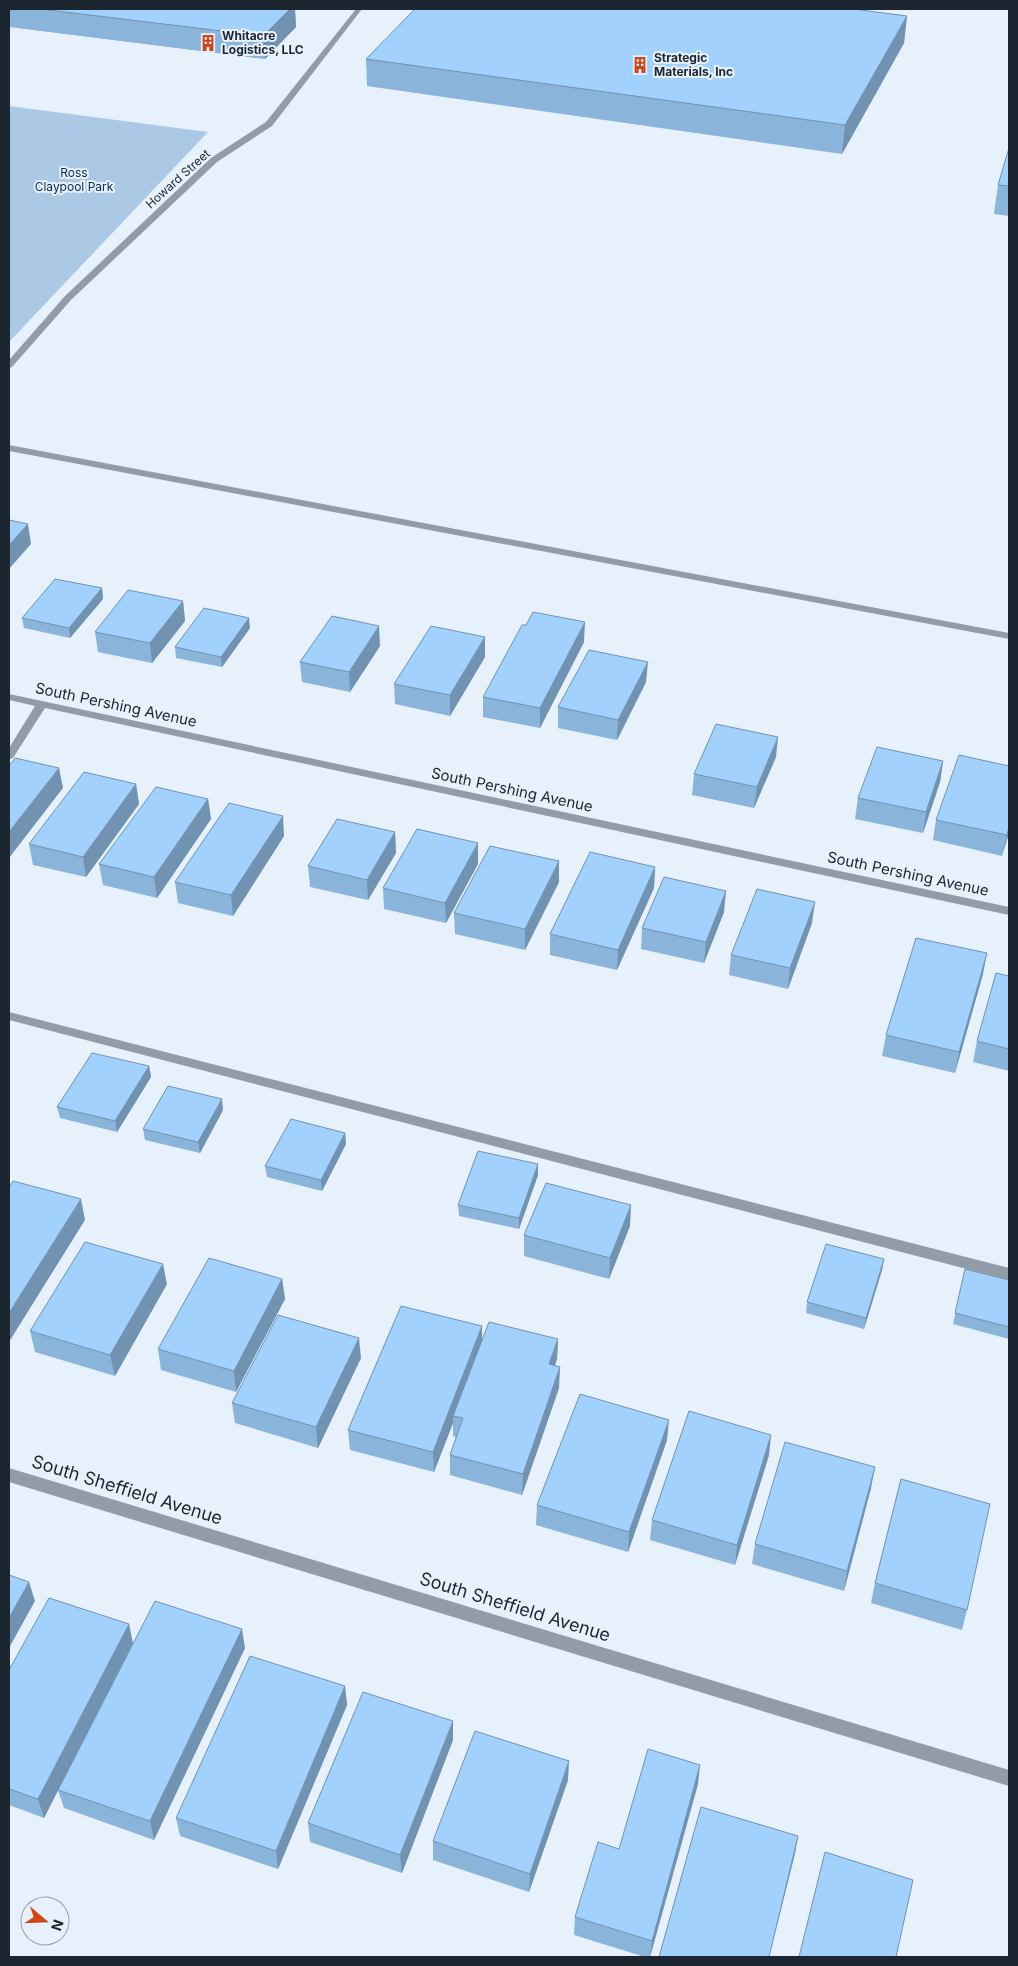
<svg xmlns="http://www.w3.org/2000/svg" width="1018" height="1966" font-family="Inter,sans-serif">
<rect width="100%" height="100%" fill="#e6f1fc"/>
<path fill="#abc9e5" d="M9 106 208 132 9 342Z"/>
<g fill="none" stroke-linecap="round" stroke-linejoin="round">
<path fill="#919ca8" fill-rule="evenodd" d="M356 9H362L272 126 217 162 71 300 12 367 9 368V360L65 296 211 158 266 122Z
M9 445 1009 633V639L9 451Z
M9 694 1009 907V915L45 708 13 758 9 759V748L35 706 9 700Z
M9 1012 1009 1268V1280L9 1020Z
M9 1468 1009 1770V1786L9 1482Z"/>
</g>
<path fill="#8bb4da" d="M9 9H295L296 27 265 59 9 27Z
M907 16 904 43 842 154 367 86 366 59Z
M1009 148V216L994 214 998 185Z
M102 588 103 599 70 638 24 628 22 618Z
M183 601 185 621 152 663 98 652 95 632Z
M250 628 222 667 176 658 175 647Z
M584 642 540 728 483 717V697Z
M380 646 350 692 302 682 300 662Z
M485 657 450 716 395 704 394 684Z
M646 682 617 740 558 728V707Z
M776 757 754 808 692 795 694 774Z
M943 761 940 782 923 833 855 819 858 798Z
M1009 766V833L1002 856 933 840 936 820Z
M136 784 139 804 86 877 33 865 29 844Z
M208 799 211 819 157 898 103 885 99 864Z
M395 832 396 853 368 900 310 887 308 866Z
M284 836 233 916 178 903 175 882Z
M478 864 446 923 384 909 383 888Z
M655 867 654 888 617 970 550 955V934Z
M559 882 525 950 455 934 454 913Z
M724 912 704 963 641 949 642 928Z
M812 923 788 989 729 975 731 955Z
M983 974 955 1073 882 1056 886 1035Z
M1009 976V1071L973 1062 977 1041Z
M149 1066 151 1077 117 1132 60 1118 57 1107Z
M223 1110 200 1153 145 1140 143 1129Z
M345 1133 346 1144 322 1191 267 1177 265 1166Z
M538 1164V1175L519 1229 459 1216 458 1205Z
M630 1226 609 1279 524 1256V1235Z
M884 1259 882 1270 864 1329 806 1313 807 1302Z
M965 1269 1009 1280V1339L953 1324Z
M282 1279 285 1299 236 1392 161 1370 158 1349Z
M167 1284 115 1376 35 1352 30 1331Z
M482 1326V1340L558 1339 557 1359 555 1366 559 1388 522 1495 450 1475V1455L456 1437 453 1436V1423L434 1472 350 1450 348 1430Z
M361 1358 318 1448 235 1423 232 1403Z
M667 1440 628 1552 536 1525 537 1505Z
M769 1455 735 1565 650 1540 652 1520Z
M871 1488 844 1591 752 1564 755 1544Z
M875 1583 967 1610 962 1630 871 1603Z
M133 1643 44 1818 9 1805V1670Z
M245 1648 154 1840 64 1808 58 1790Z
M345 1686 347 1705 278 1869 180 1836 176 1818Z
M453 1740 402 1873 310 1842 308 1823Z
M568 1780 529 1892 433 1860V1841Z
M698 1784 650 1957H645L574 1935 575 1917 619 1849Z"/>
<path fill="#7192b1" d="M290 9H295L296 27 265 59 263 36Z
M907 16 904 43 842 154 845 125Z
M28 524 31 544 9 569V545Z
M102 588 103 599 70 638 69 628Z
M183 601 185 621 152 663 150 643Z
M249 618 250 628 222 667 221 657Z
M585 622 584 642 540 728V708Z
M379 626 380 646 350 692 349 672Z
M485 637V657L450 716V695Z
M648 662 646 682 617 740 618 720Z
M778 737 776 757 754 808 757 787Z
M943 761 940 782 923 833 926 812Z
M59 768 63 788 9 858V832Z
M136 784 139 804 86 877 83 857Z
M208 799 211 819 157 898 154 877Z
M283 816 284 836 233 916 231 895Z
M1009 826V833L1002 856 1007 835Z
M395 832 396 853 368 900 367 880Z
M478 843V864L446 923 445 903Z
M559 861V882L525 950V929Z
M655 867 654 888 617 970 618 950Z
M726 891 724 912 704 963 706 942Z
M815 902 812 923 788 989 790 968Z
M987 953 983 974 955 1073 959 1052Z
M149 1066 151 1077 117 1132 115 1121Z
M222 1099 223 1110 200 1153 198 1142Z
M345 1133 346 1144 322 1191 321 1180Z
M538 1164V1175L519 1229V1218Z
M81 1199 85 1220 9 1342V1313Z
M631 1205 630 1226 609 1279 610 1258Z
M884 1259 882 1270 864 1329 866 1318Z
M163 1264 167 1284 115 1376 110 1355Z
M282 1279 285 1299 236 1392 234 1371Z
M482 1326V1346L453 1416V1423L434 1472 433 1452Z
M359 1338 361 1358 318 1448 316 1427Z
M558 1339 557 1359 548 1385 549 1364Z
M560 1367 559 1388 522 1495 523 1474Z
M669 1420 667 1440 628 1552 629 1532Z
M771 1435 769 1455 735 1565 737 1545Z
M875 1467 871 1488 844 1591 847 1571Z
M29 1582 35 1601 9 1648V1618Z
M129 1624 133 1643 44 1818 38 1799Z
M242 1629 245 1648 154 1840 150 1821Z
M345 1686 347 1705 278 1869 276 1851Z
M453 1721V1740L402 1873 400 1855Z
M569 1761 568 1780 529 1892 530 1874Z
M700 1765 698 1784 650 1957 652 1941Z
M798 1836 795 1854 769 1957Z"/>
<path fill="#a2d1fd" stroke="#7192b1" d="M40 9H290L263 36Z
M415 9H853L907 16 845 125 366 59Z
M1009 148V186L998 185Z
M9 520 28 524 9 545Z
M55 579 102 588 69 628 22 618Z
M128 590 183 601 150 643 95 632Z
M204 608 249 618 221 657 175 647Z
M533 612 585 622 540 708 483 697 522 625H526Z
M332 616 379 626 349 672 300 662Z
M431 626 485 637 450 695 394 684Z
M589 650 648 662 618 720 558 707Z
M716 724 778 737 757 787 694 774Z
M877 747 943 761 926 812 858 798Z
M959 755 1009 766V826L1007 835 936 820Z
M15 758 59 768 9 832V766Z
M84 772 136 784 83 857 29 844Z
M156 787 208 799 154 877 99 864Z
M229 803 283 816 231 895 175 882Z
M337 819 395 832 367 880 308 866Z
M417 829 478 843 445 903 383 888Z
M490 846 559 861 525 929 454 913Z
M590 852 655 867 618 950 550 934Z
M664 877 726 891 706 942 642 928Z
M757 889 815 902 790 968 731 955Z
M916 938 987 953 959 1052 886 1035Z
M996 973 1009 976V1049L977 1041Z
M92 1053 149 1066 115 1121 57 1107Z
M168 1086 222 1099 198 1142 143 1129Z
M291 1119 345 1133 321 1180 265 1166Z
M478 1151 538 1164 519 1218 458 1205Z
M13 1181 81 1199 9 1313V1187Z
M546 1183 631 1205 610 1258 524 1235Z
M85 1242 163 1264 110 1355 30 1331Z
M826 1244 884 1259 866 1318 807 1302Z
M209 1258 282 1279 234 1371 158 1349Z
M965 1269 1009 1280V1327L955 1313Z
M401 1306 482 1326 433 1452 348 1430Z
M278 1315 359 1338 316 1427 232 1403Z
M489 1322 558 1339 549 1364 560 1367 523 1474 450 1455 463 1418 453 1416Z
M580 1394 669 1420 629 1532 537 1505Z
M689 1411 771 1435 737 1545 652 1520Z
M785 1442 875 1467 847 1571 755 1544Z
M901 1479 990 1504 967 1610 875 1583Z
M9 1575 29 1582 9 1618Z
M49 1598 129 1624 38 1799 9 1789V1670Z
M155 1601 242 1629 150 1821 58 1790Z
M250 1656 345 1686 276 1851 176 1818Z
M363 1692 453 1721 400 1855 308 1823Z
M475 1731 569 1761 530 1874 433 1841Z
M648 1749 700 1765 652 1941 575 1917 598 1842 619 1849Z
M701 1807 798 1836 769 1957H659Z
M825 1852 913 1880 896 1957H799Z"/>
<defs>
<g id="building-bare" transform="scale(1.35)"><path d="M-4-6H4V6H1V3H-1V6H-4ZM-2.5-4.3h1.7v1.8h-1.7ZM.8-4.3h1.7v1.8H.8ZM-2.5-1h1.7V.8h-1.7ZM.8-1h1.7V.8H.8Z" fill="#ce4719" stroke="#e6f1fc" stroke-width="2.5" paint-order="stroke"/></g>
</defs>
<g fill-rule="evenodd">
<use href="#building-bare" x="208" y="43"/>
<use href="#building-bare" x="640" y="65"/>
</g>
<g text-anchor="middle" stroke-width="4" stroke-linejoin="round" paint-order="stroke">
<g font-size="12" font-weight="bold" fill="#1b2630" stroke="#e6f1fc" text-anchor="start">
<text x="222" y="40">Whitacre<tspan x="222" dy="14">Logistics, LLC</tspan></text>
<text x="654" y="62">Strategic<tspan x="654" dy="14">Materials, Inc</tspan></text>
</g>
<g font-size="12" fill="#092d4a" stroke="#e6f1fc">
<text x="74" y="177">Ross<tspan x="74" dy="14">Claypool Park</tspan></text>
</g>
<g font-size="12" fill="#1b2630" stroke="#e6f1fc">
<text transform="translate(178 179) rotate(-42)" y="4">Howard Street</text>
</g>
<g font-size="15" fill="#1b2630" stroke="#e6f1fc">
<text transform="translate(116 705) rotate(12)" y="5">South Pershing Avenue</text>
<text transform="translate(512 790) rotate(12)" y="5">South Pershing Avenue</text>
<text transform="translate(908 874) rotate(12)" y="5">South Pershing Avenue</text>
</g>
<g font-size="18" fill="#1b2630" stroke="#e6f1fc">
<text transform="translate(127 1490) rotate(17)" y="6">South Sheffield Avenue</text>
<text transform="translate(515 1607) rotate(17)" y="6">South Sheffield Avenue</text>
</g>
</g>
<rect width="1018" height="1966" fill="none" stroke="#1b2630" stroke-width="20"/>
<g transform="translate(45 1921) rotate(109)"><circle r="24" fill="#e6f1fc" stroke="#95a0aa"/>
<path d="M0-4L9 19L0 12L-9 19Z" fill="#ce4719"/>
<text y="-8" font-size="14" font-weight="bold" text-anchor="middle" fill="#1b2630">N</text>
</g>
</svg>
